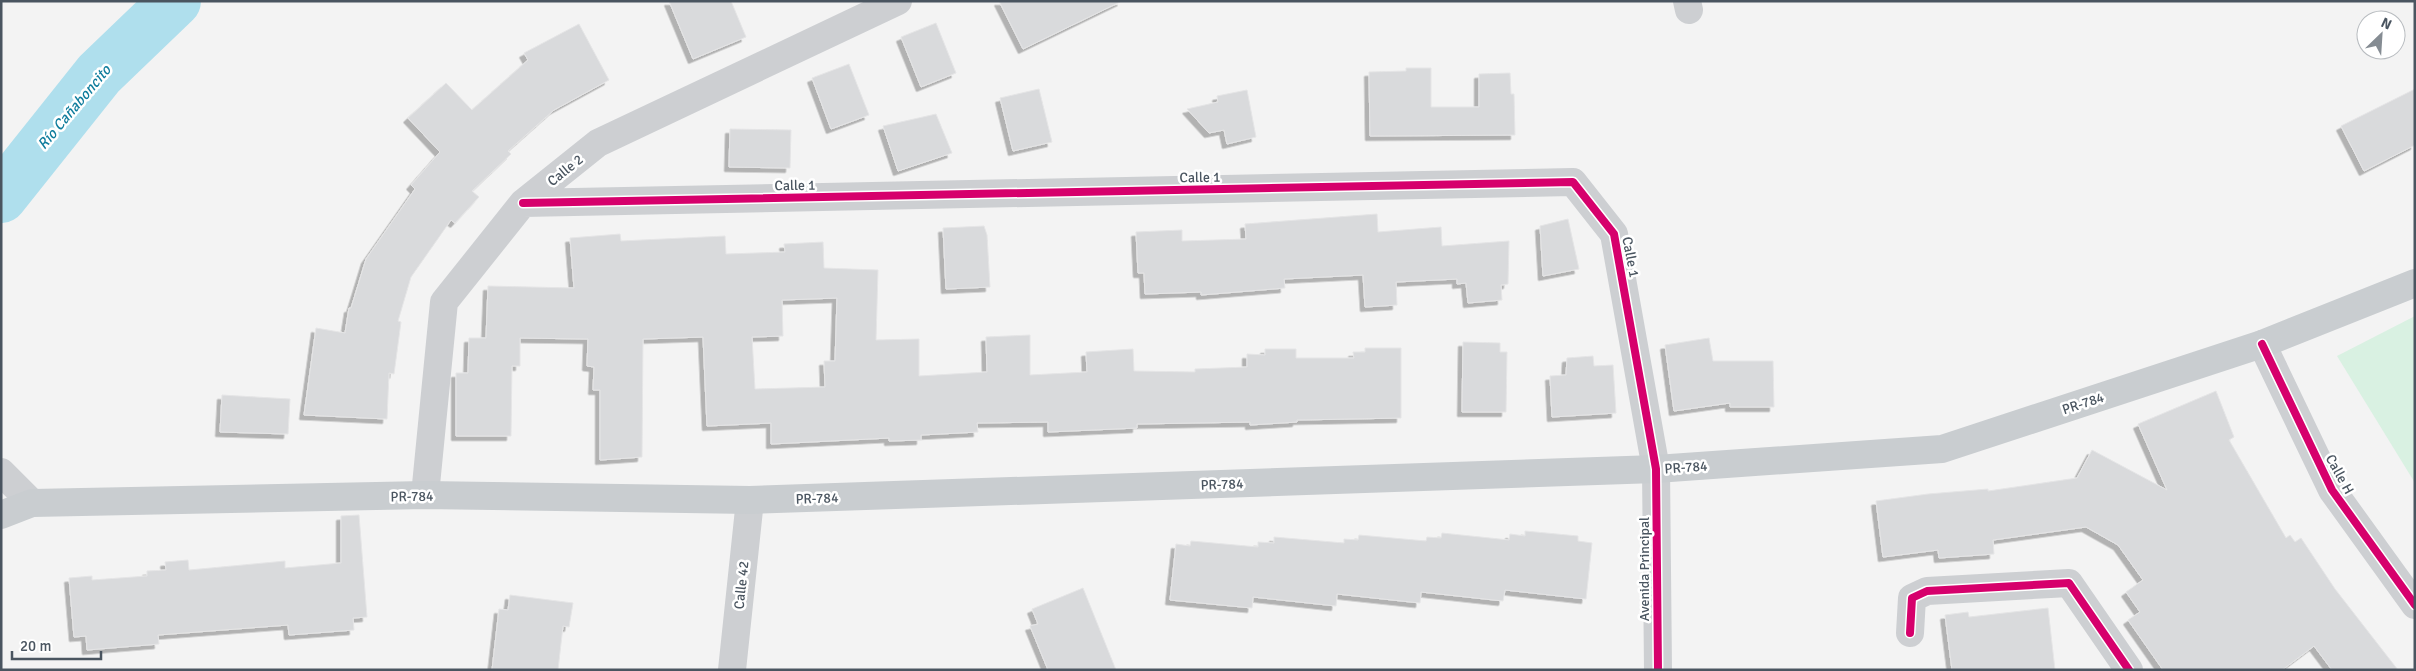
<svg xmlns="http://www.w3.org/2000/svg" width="2416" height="671" font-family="Signika,sans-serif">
<defs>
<filter id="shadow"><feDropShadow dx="-4.5" dy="4.5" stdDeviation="0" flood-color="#0004"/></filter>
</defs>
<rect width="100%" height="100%" fill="#f3f3f3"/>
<path fill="#d9f1e2" d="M2415 316V483L2337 356Z"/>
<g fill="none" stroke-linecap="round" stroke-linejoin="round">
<path stroke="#afdfed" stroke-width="52" d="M1 197 99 74 175 1"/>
</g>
<path fill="#d9dadc" stroke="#e5e5e6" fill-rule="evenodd" filter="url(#shadow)" d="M669 1H731L746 37 693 59Z
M999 1H1122L1023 49Z
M936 23 956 73 921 87 901 37Z
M579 24 609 80 554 110 508 151 511 154 472 191 479 197 455 223 451 220 411 277 398 321 401 322 394 374 389 373 387 419 304 415 316 328 345 333 349 308H351L366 259 415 189 411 185 440 152 408 118 446 83 472 110 528 60 524 53Z
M849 64 869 115 831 129 812 78Z
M1406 68H1431V107H1479V74L1510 73 1511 94H1514L1515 135 1370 136 1369 72 1406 71Z
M1039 89 1052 142 1013 151 1000 98Z
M2415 89V145L2364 171 2341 126Z
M1247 90 1256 137 1227 144 1224 130 1209 133 1187 109 1218 102 1217 96Z
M936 114 952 153 898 171 883 126Z
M730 129 791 130 790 168 729 167Z
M1377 214 1378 232 1441 227 1442 246 1509 241 1508 284 1501 285 1502 300 1468 303 1466 283 1457 284V279L1396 282 1397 305 1365 307 1363 275 1284 279 1285 288 1201 295V292L1145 294 1144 273H1138L1136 232 1182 230V241L1246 239 1245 224Z
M1568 219 1579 269 1543 276 1540 226Z
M984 226 987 235 990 287 946 289 943 228Z
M620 234 621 241 725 236 726 254 785 252 784 244 823 242 824 268 878 270 876 340 919 339V376L987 372 986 337 1030 335V375L1087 372 1086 352 1133 349 1134 371 1195 372V369L1247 367V354L1265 355V349H1296V358H1354L1353 352H1365V348H1401V418L1297 420V422L1250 425V422L1137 424V428L1048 432V422L977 423 978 432 921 435V440L889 441V438L771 444V423L707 426 703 337 643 339 642 457 600 460V390H593L594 367 587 366 588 339 520 338V366H512L511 436H456V373H468L469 338H486L488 286 574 288 570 238ZM837 298 835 361H824L825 387 755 389 752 337 783 336 782 300Z
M1709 338 1713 361H1773L1774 407H1730V403L1674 411 1665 345Z
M1463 342 1500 343V352H1507L1506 412H1462Z
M1593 356 1594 366 1613 365 1616 413 1552 417 1550 376 1566 375 1567 358Z
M2216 391 2234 437 2229 440 2286 538 2290 535 2295 542 2301 538 2335 589 2398 670H2332L2314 646 2282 670H2163L2128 620 2140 612 2126 592 2143 580 2118 545 2086 527 1993 540 1994 554 1939 558 1938 550 1883 557 1876 501 1928 494 1988 489V491L2077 478 2092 450 2167 490 2138 424Z
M222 395 290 399 288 434 220 432Z
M359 515 367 617 353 618 354 630 289 635 288 625 158 635 159 644 87 650 86 636 74 637 69 578 92 576V580L147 576V571L166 570 165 562 188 560 189 570 285 561V568L341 563V516Z
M1525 531 1578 536V541L1592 543 1586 599 1505 590 1503 601 1421 592 1420 603 1337 594 1336 606 1253 597 1252 608 1170 600 1176 544 1190 546 1191 541 1258 547V542L1274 543V537L1344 543V539L1358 540 1359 535 1426 541 1427 537 1441 538 1442 533 1509 540 1510 534 1525 536Z
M1083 588 1116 670H1048L1030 626 1038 624 1032 609Z
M510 595 573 603 569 627 563 626 558 670H492L499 609 508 610Z
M2048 608 2055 670H1952L1945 615 1968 612 1969 617Z"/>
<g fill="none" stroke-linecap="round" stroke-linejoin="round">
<path stroke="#cdcfd2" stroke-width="28" d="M1687 1 1689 10
M523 203 1573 182 1614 234 1656 469 1658 670
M2262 344 2332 490 2415 605
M1 472 32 503
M425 495 444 302 523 203 598 143 898 1
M1910 633 1912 598 1927 591 2069 583 2129 670
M732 670 750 500"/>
<path stroke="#c9cdd0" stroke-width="28" d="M1 515 32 503 425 495 750 500 1656 469 1942 449 2262 344 2415 283"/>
<g stroke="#fff" stroke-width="11">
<path id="cycleway" d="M523 203 1573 182 1614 234 1656 469 1658 670
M2262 344 2332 490 2415 605
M1910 633 1912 598 1927 591 2069 583 2129 670"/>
</g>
<use href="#cycleway" stroke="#d6006c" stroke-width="8"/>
</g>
<g text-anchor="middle" stroke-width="5" stroke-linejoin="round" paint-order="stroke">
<g font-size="14" fill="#4a5560" stroke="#fff">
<text transform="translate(565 170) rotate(-39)" y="5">Calle 2</text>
<text transform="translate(1200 177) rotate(-1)" y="5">Calle 1</text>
<text transform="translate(795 185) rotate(-1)" y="5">Calle 1</text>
<text transform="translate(1631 257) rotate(79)" y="5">Calle 1</text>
<text transform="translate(2083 403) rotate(-18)" y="5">PR-784</text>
<text transform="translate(1686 467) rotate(-4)" y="5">PR-784</text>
<text transform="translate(2340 474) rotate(61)" y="5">Calle H</text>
<text transform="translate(1222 484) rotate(-2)" y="5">PR-784</text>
<text transform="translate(412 496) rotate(-1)" y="5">PR-784</text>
<text transform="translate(817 498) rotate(-2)" y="5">PR-784</text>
<text transform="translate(1644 569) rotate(-90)" y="5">Avenida Principal</text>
<text transform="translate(741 585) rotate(-84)" y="5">Calle 42</text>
</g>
<g font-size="15" font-style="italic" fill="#107d9d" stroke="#fff">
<text transform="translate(74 107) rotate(-50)" y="5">Río Cañaboncito</text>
</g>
</g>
<rect width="2416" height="671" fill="none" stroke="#4a5560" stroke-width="5"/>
<g transform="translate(2381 35) rotate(25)"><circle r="24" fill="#ffffff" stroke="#b7bbbf"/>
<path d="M0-4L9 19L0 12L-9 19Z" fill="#858c93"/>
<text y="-8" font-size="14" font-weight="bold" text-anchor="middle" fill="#4a5560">N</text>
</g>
<path d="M12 651v8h89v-8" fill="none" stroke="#4a5560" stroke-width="2.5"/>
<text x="20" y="651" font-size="15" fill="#4a5560" stroke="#ffffff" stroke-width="4" paint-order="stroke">20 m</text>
</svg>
